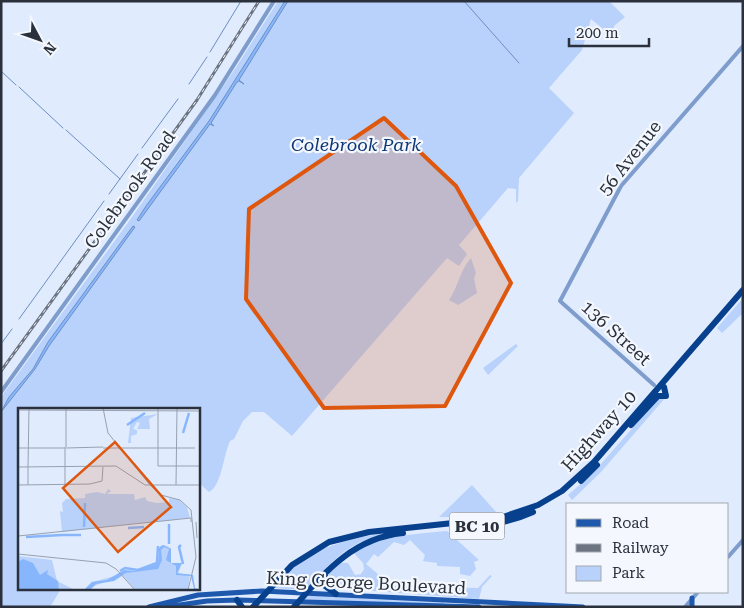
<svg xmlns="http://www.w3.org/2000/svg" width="744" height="608" font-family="'Roboto Serif',serif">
<rect width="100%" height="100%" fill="#e0ebfd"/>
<path fill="#b8d2fb" d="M278 1H609L625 17 614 26V38L591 19 582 50 549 88 574 113 519 178 518 201 516 203V189L508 188 459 245 467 254 459 266 447 258 292 436 264 412H252L243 421 234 439 230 441C223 456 222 485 209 492L199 483V409H19V589H61L50 607H1V397L132 217 235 69Z
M471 258 476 273 474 278 477 293 458 305 449 300C458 287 460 270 471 258Z
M743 298V313L722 333 717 328Z
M516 344 518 346 488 375 483 368Z
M666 397 601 472 572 500 568 495 592 474 658 399Z
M472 485 497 513 474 517H439Z
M405 530C392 533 378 535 366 540 341 549 323 571 306 590L274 588C305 544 356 537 405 530Z
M447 531 479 560 474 562 476 569 470 576 460 574V567L437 566V563L423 561 425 555 410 540 404 545 394 542 378 557 374 554 366 564 392 586 478 588 490 575 492 576 482 587 479 599 334 588 328 582 329 573 341 563H348L355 575 361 574 364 569 363 563 353 552C382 536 414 534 447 531Z
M307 595 444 601V604L303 600Z"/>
<path fill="#88b6fd" stroke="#6c8ec3" d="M285 1H288L239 80 244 84 239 81 237 82 211 123 214 126 210 124 139 221 137 220 146 206 209 121Z
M133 226 135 227 49 346 35 369 1 412 9 397 33 369 48 342Z"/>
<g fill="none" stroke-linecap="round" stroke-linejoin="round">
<path stroke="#6c8ec3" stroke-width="1" d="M464 1 519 63
M210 52 241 1
M1 71 16 85
M189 84 207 57
M19 87 63 128
M66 130 120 179
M142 148 178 99
M109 194 138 154
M19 319 104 201
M1 344 12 329"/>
<path stroke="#7e9dcc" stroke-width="4" d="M654 385 560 301 621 186 743 46
M1 392 215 95 274 1
M728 557 743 540
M685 607 698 592"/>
<path stroke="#1e58ac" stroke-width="5" d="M149 607 198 595 262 591 583 607
M166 607 207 601 237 600 479 607
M692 607V598"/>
<path stroke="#07408d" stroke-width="6" d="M631 425 658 396H666L664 387
M581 481 597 465
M465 527C489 525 511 522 533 512
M325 574 324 585 336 594
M237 600 242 607
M253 607 292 565 329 542 369 532 500 518 538 505 562 491 594 462 743 290
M294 607C325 572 353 538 403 533"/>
<g stroke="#6c7482" stroke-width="3">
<path id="rail" d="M1 371 197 100 259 1"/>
</g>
<use href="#rail" stroke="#f4f8fe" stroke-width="1" stroke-dasharray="4" stroke-linecap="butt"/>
</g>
<path fill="#de570e" fill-opacity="0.2" stroke="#de570e" stroke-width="4" stroke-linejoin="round" d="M384 118 456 186 511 283 445 406 324 408 246 299 249 209Z"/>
<g text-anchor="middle" stroke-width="4.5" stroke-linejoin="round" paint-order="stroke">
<rect fill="#f4f8fe" stroke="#676d76" stroke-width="1" x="449.5" y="512.5" width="55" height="27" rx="4"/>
<g font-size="16" font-weight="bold" fill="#2a313c">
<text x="477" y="532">BC 10</text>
</g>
<g font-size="18" font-style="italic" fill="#0c3774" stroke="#f4f8fe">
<text x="356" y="151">Colebrook Park</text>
</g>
<g font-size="18" fill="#2a313c" stroke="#f4f8fe">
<text transform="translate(630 158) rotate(-52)" y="6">56 Avenue</text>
<text transform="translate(130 190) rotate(-54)" y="6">Colebrook Road</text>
<text transform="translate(616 333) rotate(42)" y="6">136 Street</text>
<text transform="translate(599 431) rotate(-48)" y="6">Highway 10</text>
<text transform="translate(366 583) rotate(3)" y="6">King George Boulevard</text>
</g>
</g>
<g transform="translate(18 408)">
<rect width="182" height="182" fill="#e0ebfd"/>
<path d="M140 6 131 11 132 21H119L122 15 119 14 115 21 119 22V26L113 28V35H110L113 10ZM90 81 93 83 89 86H116L117 92 127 89 129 93 139 95 151 94V90L161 92 169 99 172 110 44 124 42 103 45 104 44 95 48 91 67 90V86L79 84 87 86ZM146 137 153 140V155H164L160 166H172L170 182H118L104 167 66 182 74 174 141 156 142 138ZM0 148 34 152 39 173 57 182H0Z" fill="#b8d2fb"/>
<path d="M145 137 153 141V155H164L159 165 175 167 177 180 182 182 176 181 173 168 158 167V158L148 152 151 141 146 139 143 142 144 152 140 161 108 165 96 173 78 176 72 182H66L74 174 89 172 106 162 119 163 140 156 141 140ZM5 151 15 155 22 167 30 162 29 166 40 173 41 182H0V154Z" fill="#88b6fd"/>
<path fill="none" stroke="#88b6fd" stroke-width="2.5" d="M109 17 127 5M165 25 171 5M66 119 67 95M110 120 126 119M44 127H63M8 129 44 127M151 136V116M163 137 161 139 165 156M102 163 107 160 120 162 139 155 140 138"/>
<path fill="none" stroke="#97a1b0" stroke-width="1" d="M85 0 90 25 132 77 143 87 162 92 173 102 178 149 170 182M140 0V58H183M0 2 183 3M47 39V58M48 39V1M0 40H47M48 40 85 39M85 40H177M0 59 98 58 127 77H183M10 59 11 0M0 77 72 76 84 73 85 59M10 77V59M47 77V58M158 77 159 0M178 114 179 130M0 128 173 110V114M0 146 88 155 98 161 117 182"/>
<path fill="#de570e" fill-opacity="0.15" stroke="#de570e" stroke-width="2.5" d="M97 34 153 99 100 144 45 80Z"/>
<rect width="182" height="182" fill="none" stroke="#2a313c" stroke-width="2.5"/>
</g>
<rect width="744" height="608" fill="none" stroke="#2a313c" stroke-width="5"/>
<rect x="566" y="503" width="162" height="90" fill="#f4f8fe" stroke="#a3a8b0"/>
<rect x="576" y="519" width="25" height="8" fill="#1e58ac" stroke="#a3a8b0"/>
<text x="612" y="528" font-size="15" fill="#2a313c">Road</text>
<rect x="576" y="544" width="25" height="8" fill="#6c7482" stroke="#a3a8b0"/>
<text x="612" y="553" font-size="15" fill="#2a313c">Railway</text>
<rect x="576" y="566" width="25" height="15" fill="#b8d2fb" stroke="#a3a8b0"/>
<text x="612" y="578" font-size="15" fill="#2a313c">Park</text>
<g transform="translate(40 40) rotate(131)" stroke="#f4f8fe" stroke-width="4" paint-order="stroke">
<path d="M0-4L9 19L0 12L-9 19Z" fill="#2a313c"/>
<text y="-8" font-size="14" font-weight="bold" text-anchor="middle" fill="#2a313c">N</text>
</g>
<path d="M569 38v8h80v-8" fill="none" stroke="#2a313c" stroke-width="2.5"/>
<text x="576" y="38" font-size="15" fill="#2a313c" stroke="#f4f8fe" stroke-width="4" paint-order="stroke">200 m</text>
</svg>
